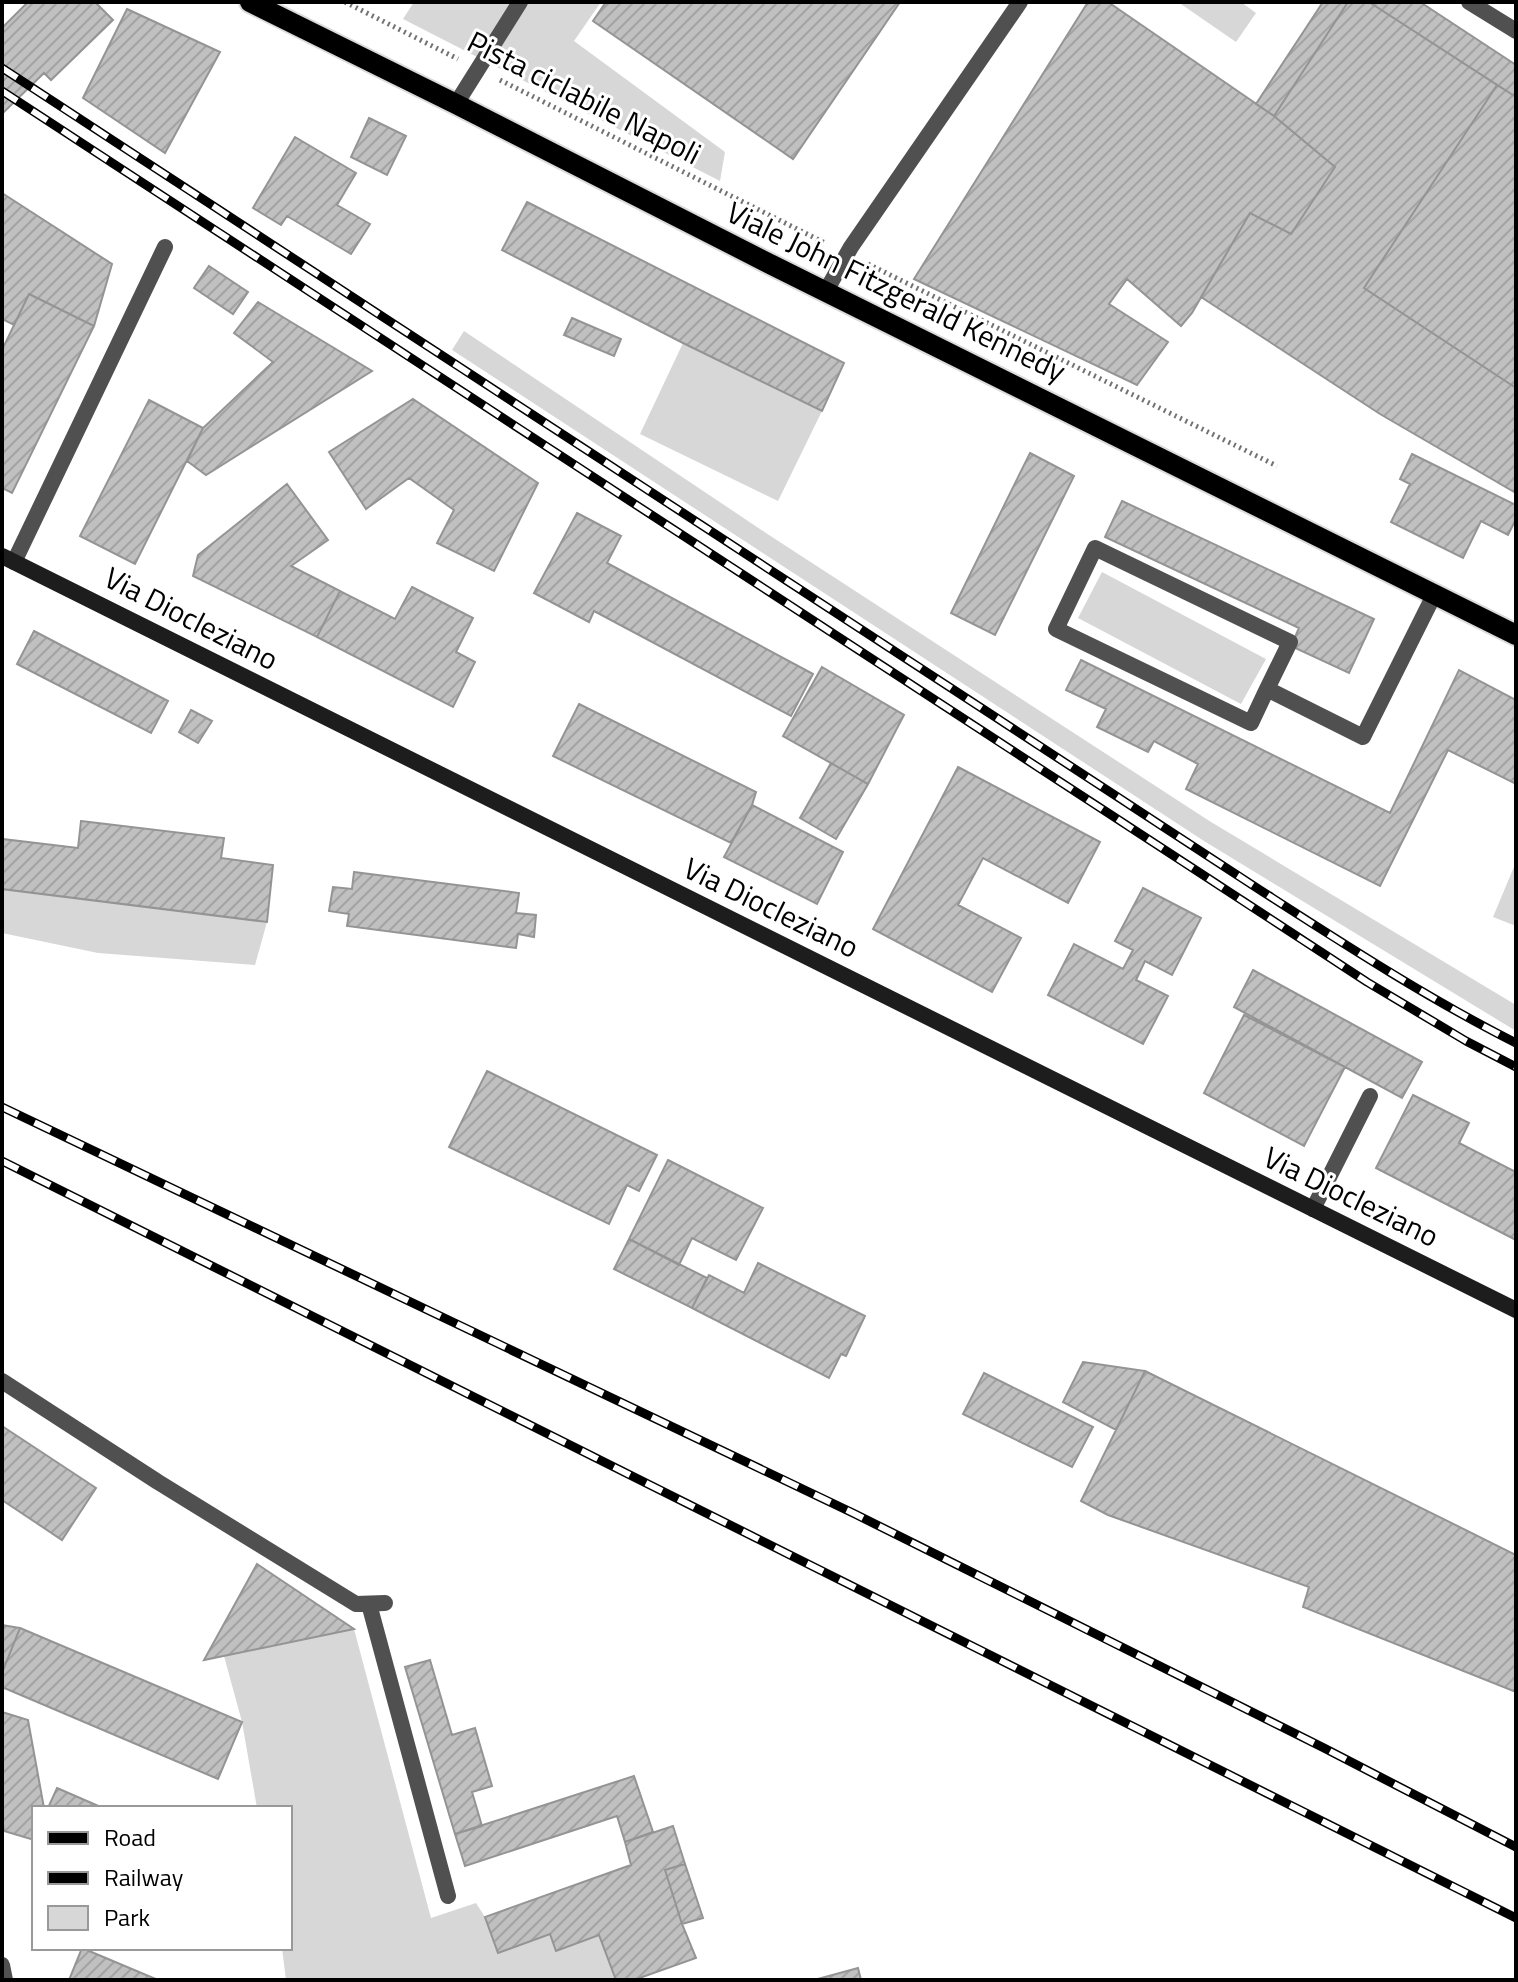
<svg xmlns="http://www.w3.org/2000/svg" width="1518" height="1982" font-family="'Titillium Web',sans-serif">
<defs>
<pattern id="building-hatch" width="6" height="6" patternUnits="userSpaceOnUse" patternTransform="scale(2)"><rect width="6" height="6" fill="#c0c0c0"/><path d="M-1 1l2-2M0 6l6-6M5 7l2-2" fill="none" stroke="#a3a3a3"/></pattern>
</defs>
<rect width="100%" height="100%" fill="#fff"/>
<path fill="#d7d7d7" d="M414 2H601L574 41 725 152 720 181 403 19Z
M1178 2H1241L1256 13 1236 42Z
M464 331 769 535 1211 822 1516 1005V1031L1204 841 452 350Z
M683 343 822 411 778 501 640 434Z
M1102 572 1266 659 1241 704 1078 618Z
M1516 862V926L1493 917Z
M2 889 267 922 255 965 98 953 2 933Z
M354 1629 431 1918 476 1903 485 1917 498 1952 550 1934 556 1950 599 1935 616 1980H286L282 1948H290V1808H257L242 1722 224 1656Z"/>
<path fill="url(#building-hatch)" stroke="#949494" stroke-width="2" d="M28 2H95L113 20 51 80 44 73 2 114V28Z
M606 2H900L793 159 593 21Z
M1088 2H1108L1274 116 1335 167 1291 234 1250 213 1192 313 1181 326 1127 279 1109 304 1168 342 1137 385 914 279Z
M1323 2H1348L1274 116 1256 104Z
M1348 2H1369L1497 85 1364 288 1516 388V493L1380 414 1201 297 1250 213 1291 234 1335 167 1274 116Z
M1369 2H1420L1516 65V97Z
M127 9 220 52 165 153 83 98Z
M1497 85 1516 97V388L1364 288Z
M369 118 406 136 387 175 351 157Z
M295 137 356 173 337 205 370 224 351 254 287 216 281 225 253 208Z
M2 193 112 264 94 326 29 294 14 325 2 319Z
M527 202 844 363 822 411 683 343 502 250Z
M209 266 248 292 233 314 194 288Z
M29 294 94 326 12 493 2 488V350Z
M258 302 372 371 206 475 187 461 203 428 273 362 234 333Z
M572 318 621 339 614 356 564 335Z
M413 399 538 483 494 571 437 543 454 510 409 478 366 509 329 452Z
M149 400 203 428 135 564 80 536Z
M1030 453 1074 476 995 635 951 613Z
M1412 454 1516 505V519L1508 535 1481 521 1463 558 1391 522 1410 484 1400 479Z
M287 484 328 540 291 566 340 591 317 637 193 576 198 555Z
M1122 501 1374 619 1349 673 1291 646 1299 628 1105 537Z
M577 513 621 536 607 563 813 674 791 716 594 611 589 622 534 593Z
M412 587 473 618 456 652 475 662 453 707 317 637 340 591 395 619Z
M34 631 168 701 151 733 17 664Z
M1081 660 1390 813 1459 670 1516 700V784L1448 750 1380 886 1186 789 1198 764 1154 741 1148 752 1097 727 1106 709 1066 690Z
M822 667 904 715 868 784 783 736Z
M579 704 756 792 752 805 731 843 553 756Z
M191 710 212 721 198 743 179 732Z
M831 763 868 784 836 839 800 818Z
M958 767 1100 842 1068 903 983 858 958 905 1021 938 992 992 873 929Z
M752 805 843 852 817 904 724 857Z
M81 821 224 838 221 858 273 865 267 922 2 889V839L78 848Z
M354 872 519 893 516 913 536 915 534 937 518 934 516 948 347 926 349 914 329 911 333 887 352 889Z
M1143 888 1201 918 1172 975 1145 961 1136 980 1168 996 1143 1044 1048 995 1074 944 1123 969 1133 950 1115 941Z
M1253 970 1422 1062 1402 1098 1234 1007Z
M1244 1015 1345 1067 1304 1146 1204 1093Z
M487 1071 657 1155 639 1191 627 1185 609 1224 449 1147Z
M1413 1095 1469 1123 1459 1143 1516 1172V1240L1376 1168Z
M668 1160 763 1208 736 1260 692 1238 679 1265 629 1239Z
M629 1239 707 1278 692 1308 614 1269Z
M758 1263 865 1316 846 1356 841 1354 829 1378 692 1308 709 1275 744 1293Z
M1083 1362 1145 1371 1116 1430 1063 1402Z
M1145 1371 1516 1555V1692L1303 1607 1309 1587 1108 1515 1081 1501Z
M984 1373 1093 1427 1072 1467 963 1414Z
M2 1426 96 1488 62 1540 2 1500Z
M257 1564 354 1629 204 1660Z
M2 1625 20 1628 2 1673Z
M20 1628 242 1722 218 1779 2 1687V1673Z
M430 1660 452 1735 475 1728 492 1786 472 1792 482 1826 455 1834 405 1667Z
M2 1712 28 1720 44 1808H34V1840L4 1831 2 1818Z
M634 1776 653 1832 625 1842 617 1816 465 1866 455 1834Z
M57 1788 103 1808H48Z
M673 1826 685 1864 665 1870 682 1924 696 1958 634 1980H616L599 1935 556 1951 550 1934 498 1953 485 1917 631 1865 625 1842Z
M685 1864 703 1918 682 1924 665 1870Z
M82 1948 158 1980H69Z
M858 1968 861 1980H814Z"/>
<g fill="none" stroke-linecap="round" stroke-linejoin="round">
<g stroke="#dbdbdb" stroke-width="24">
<path id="primary" d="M250 2 456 104 772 265 1516 635"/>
</g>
<path stroke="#727272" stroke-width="5" stroke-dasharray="2 4" stroke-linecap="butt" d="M345 2 458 59
M500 80 827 244
M868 264 1277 466"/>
<path stroke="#505050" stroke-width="16" d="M1267 689 1251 723 1056 629 1095 548 1290 642 1267 689 1363 737 1435 593
M2 1381 158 1482 356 1604 385 1603
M369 1604 448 1896"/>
<path stroke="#505050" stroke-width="16" d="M1469 2 1516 31
M456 104 520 2
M826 291 851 247 1020 2
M14 562 165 247
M1313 1209 1370 1096
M2 1965 5 1980"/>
<path stroke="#1d1d1d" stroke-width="16" d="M2 556 1516 1310"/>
<use href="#primary" stroke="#000" stroke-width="20"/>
<g stroke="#000" stroke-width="9">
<path id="rail" d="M2 68 1260 890C1344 944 1427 998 1516 1043
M2 91 1367 982 1466 1041 1516 1067
M2 1107 855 1514 1324 1748 1516 1847
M2 1161 1516 1918"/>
</g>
<use href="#rail" stroke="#fff" stroke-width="6" stroke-dasharray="18" stroke-linecap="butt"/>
</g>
<g text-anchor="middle" stroke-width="6" stroke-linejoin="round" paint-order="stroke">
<g font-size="30" fill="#000" stroke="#fff">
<text transform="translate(584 98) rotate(27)" y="10">Pista ciclabile Napoli</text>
<text transform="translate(896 292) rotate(26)" y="10">Viale John Fitzgerald Kennedy</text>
<text transform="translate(191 619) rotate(27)" y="10">Via Diocleziano</text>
<text transform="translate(771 908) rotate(26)" y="10">Via Diocleziano</text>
<text transform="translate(1351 1197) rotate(26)" y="10">Via Diocleziano</text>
</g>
</g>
<rect width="1518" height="1982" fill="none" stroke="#000000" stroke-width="8"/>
<rect x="32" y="1806" width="260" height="144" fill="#ffffff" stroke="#999999" stroke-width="2"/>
<rect x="48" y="1832" width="40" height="12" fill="#000000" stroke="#999999" stroke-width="2"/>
<text x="104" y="1846" font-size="24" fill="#000000">Road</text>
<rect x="48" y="1872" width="40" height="12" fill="#000000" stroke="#999999" stroke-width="2"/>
<text x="104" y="1886" font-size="24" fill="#000000">Railway</text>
<rect x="48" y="1906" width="40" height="24" fill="#d7d7d7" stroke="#999999" stroke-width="2"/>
<text x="104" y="1926" font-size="24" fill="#000000">Park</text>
</svg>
